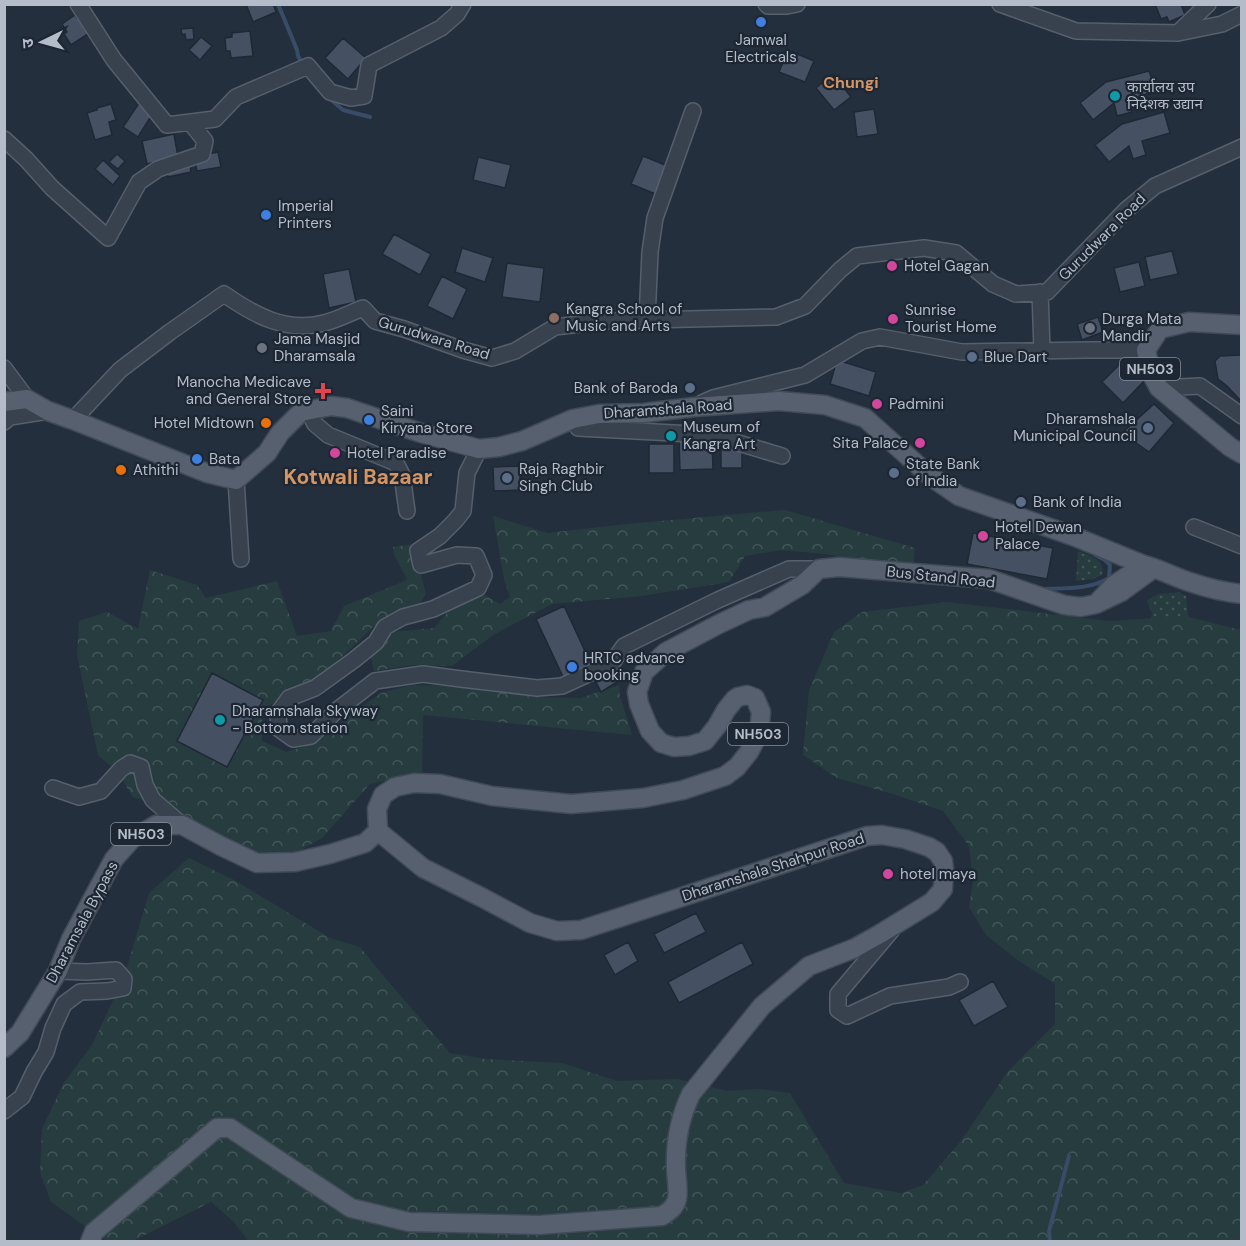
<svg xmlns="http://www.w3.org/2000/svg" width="1246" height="1246" font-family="'DM Sans','Noto Sans Devanagari',sans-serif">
<defs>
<pattern id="grass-dots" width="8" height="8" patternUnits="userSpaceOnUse" patternTransform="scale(1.5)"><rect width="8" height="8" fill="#263c3f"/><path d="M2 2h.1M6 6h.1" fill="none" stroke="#435659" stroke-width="1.8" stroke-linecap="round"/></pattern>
<pattern id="forest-crowns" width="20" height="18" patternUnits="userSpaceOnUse" patternTransform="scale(1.5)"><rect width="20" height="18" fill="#263c3f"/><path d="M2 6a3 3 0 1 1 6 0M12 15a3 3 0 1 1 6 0" fill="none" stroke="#435659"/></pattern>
</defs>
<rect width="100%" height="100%" fill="#242f3e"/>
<path fill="url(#grass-dots)" d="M1078 551C1090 556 1106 559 1102 575L1093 579 1076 581Z
M1179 592 1186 596 1190 633 1146 632 1152 614 1147 600 1159 594Z"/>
<path fill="url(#forest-crowns)" d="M785 510 915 548 913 569 825 554 781 550 745 556 729 582 642 596 552 604 493 635 452 666 413 665 374 671 371 657 393 632 434 628 453 606 477 590 500 604 510 597 504 579 493 516 548 533 627 524Z
M413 544 426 594 417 608 374 626 348 651 314 682 262 709V741L287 752 313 743 381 693 412 685 464 686 534 697 581 698 619 685 620 696 632 735 423 715 422 773 370 784 322 838 280 861 239 856 165 807 133 797 118 773 98 755 77 655 79 621 107 612 138 629 150 570 197 585 206 598 277 581 297 636 331 631 344 606 407 580 394 554 393 547Z
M947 602 1109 621 1185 616 1241 630V1241L249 1242 234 1222 211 1202 133 1241H106L51 1202 40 1172 42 1129 63 1084 92 1045 124 977 149 893 189 858 234 880 330 938 360 947 387 980 450 1053 486 1059 562 1063 617 1081 677 1079 728 1091 759 1089 790 1093 844 1183 901 1193 923 1185 961 1141 1008 1071 1055 1024V984L1019 961 986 935 969 907 973 881 969 846 943 811 893 794 837 778 803 755 809 690 834 632 862 612Z"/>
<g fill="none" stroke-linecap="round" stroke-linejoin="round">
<path stroke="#394c67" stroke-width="4" d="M278 4 297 50 298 56 303 65
M329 98 343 110 370 117
M1041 589C1063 588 1090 590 1109 578L1110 565 1105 560 1095 555
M1050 1242 1049 1231 1069 1156"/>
</g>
<path fill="#455162" stroke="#1f2835" stroke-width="1.5" d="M246 4H273L276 12 253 22Z
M1155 4H1181L1185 15 1169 22 1167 17 1161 19Z
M75 15 77 18 80 17 86 26 84 28 88 34 71 45 64 34 67 32 62 24Z
M193 28 194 39 186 40 185 34 182 35 181 29Z
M250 31 253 56 231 58 230 51H226L225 38 232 37V33Z
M201 37 212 46 200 60 189 50Z
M343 38 366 58 348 79 325 58Z
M788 50 814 61 805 82 779 72Z
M1149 71 1156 91 1128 100 1132 112 1117 116 1114 103 1093 120 1080 103 1106 82Z
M833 74 851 97 834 110 816 88Z
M139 103 153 113 138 137 123 127Z
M111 104 116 120 109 122 112 135 95 140 87 113 97 110V108Z
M874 109 878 134 857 137 854 112Z
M1164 112 1170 133 1142 141 1146 155 1133 159 1129 146 1109 162 1095 145 1122 124Z
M174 134 178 157 147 164 142 141Z
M218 152 221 167 197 171 194 157Z
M117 154 125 161 118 169 109 162Z
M643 156 670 167 658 195 631 184Z
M478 157 511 165 505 188 473 180Z
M189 158 191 172 168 177 165 163Z
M103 160 120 176 113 185 95 169Z
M394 234 431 254 420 275 382 254Z
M462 248 493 258 485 282 455 272Z
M1172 251 1178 274 1150 280 1145 257Z
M1139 262 1145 286 1120 292 1114 268Z
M507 263 544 268 540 302 502 297Z
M349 269 356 302 329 308 323 274Z
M442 276 467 289 453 319 427 306Z
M1098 317 1103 332 1082 340 1077 324Z
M1241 355H1242V402L1227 386 1218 379 1215 361 1220 356Z
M837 360 876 372 869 396 830 384Z
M1124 360 1145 380 1123 403 1102 382Z
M1154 404 1174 423 1149 452 1122 433Z
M712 439 713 469 680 470 679 440Z
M649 444H674V473H649Z
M742 446V468H721V447Z
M520 466V490L494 491 493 467Z
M973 533 1053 548 1047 579 967 564Z
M564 606 591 664 577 670 576 676 565 681 536 619Z
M617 670 622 679 601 692 596 682Z
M212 673 263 700 227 767 177 741Z
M696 913 706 932 664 953 654 934Z
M628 942 638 961 615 975 604 955Z
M742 942 753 964 679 1003 668 982Z
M993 981 1008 1007 974 1026 959 1000Z"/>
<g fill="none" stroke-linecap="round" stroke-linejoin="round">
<g stroke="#565f6c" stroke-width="18">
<path id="minor" d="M78 4 114 60 167 125 215 119 236 97 308 66 330 92 351 98 364 96 369 65 441 28 457 14 463 4
M766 4 768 6H787L797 4
M1000 4 1076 31 1178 33 1222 24 1242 14
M1178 33 1208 4
M4 139 26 159 52 188 108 238 139 182 158 169 202 154 205 141 190 122
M1040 292 1042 351
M647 320 650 252 655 218 693 111
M4 368 27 399
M1159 388 1200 386 1242 416
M702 403 713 398 805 375 862 341 880 337 962 352 1088 350H1146
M308 410 315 424 328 435 396 463 402 475 407 511
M73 420 120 370 170 332 224 294C254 315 286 333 324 323 337 320 350 313 363 308L375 321 404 329 463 350 492 358 515 351 555 327 605 321 776 317 805 306 840 270 857 256 924 248 956 253 993 284 1016 294 1047 292 1126 210 1155 186 1242 147
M4 422 10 417 48 411
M578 428 712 435 782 456
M479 449 467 473 463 511 455 521 440 536 418 551 421 565 457 555 476 556 484 575 478 588 433 609 403 617 385 627 376 642 354 660 315 688 289 698 278 713 279 729 293 739 311 736 336 711 375 681 423 674 461 679 537 688 562 686 612 663 624 646 718 600 789 569H819
M236 480 241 559
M1194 527 1242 546
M53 788 79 797 101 791 121 769 130 763 141 767 145 785 153 800 182 825
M892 930 838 994V1010L847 1016 890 996 949 987 960 982
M4 1111 22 1097 34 1072 46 1052 53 1028 64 1004 80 992 107 991 123 988 124 979 116 970 87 972 58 971"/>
</g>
<g stroke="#414a57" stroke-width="21">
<path id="major" d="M1242 325 1189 322 1160 329 1146 350 1151 373 1159 388 1230 447 1242 454
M4 402 27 399 48 411 73 420 207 473 236 480 267 453 280 433 301 412 331 406 347 408 421 433 479 449 499 447 522 441 573 419 599 414 644 413 694 407 779 401 825 405 865 418 930 476 959 496 1073 536 1144 565
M1154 568 1121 592 1096 604 1114 585 1144 565C1160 569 1174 577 1190 582 1207 588 1224 592 1242 594
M4 1048 20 1033 58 971 71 939 114 859 132 839 156 825H182L221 846 257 863 295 862 330 854 365 843 378 831
M90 1242 94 1232 217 1128H230L351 1208 409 1222 539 1225 662 1216C668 1212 675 1208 677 1199 679 1190 676 1177 676 1167 675 1141 680 1117 691 1094L762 1006 809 966 855 948 880 934 932 902 943 889 944 869 943 861 937 852 929 847 905 839 882 835 867 836 618 918 581 930 557 931 530 923 483 898 423 868 378 831 377 809 383 795 395 787 414 783 440 784 492 796 571 804 643 798 683 790 725 776 737 767 749 752 757 737 760 723 761 712 755 698 747 695 738 697 735 699 726 710 717 726 705 741 689 746 674 747 661 743 650 731 639 704 637 692 644 672 666 652 719 624 749 610 765 607 802 585 819 569 839 567 989 579 1064 605 1081 607 1096 604"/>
</g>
<use href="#minor" stroke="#38414e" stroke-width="15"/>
<use href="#major" stroke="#56606e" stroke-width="18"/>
</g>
<g fill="#3f7fe0" stroke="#1d2633" stroke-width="2">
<circle cx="761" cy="22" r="6"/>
<circle cx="266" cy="215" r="6"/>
<circle cx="369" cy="420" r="6"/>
<circle cx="197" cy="459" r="6"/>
<circle cx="572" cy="667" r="6"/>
</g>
<g fill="#0f9aa8" stroke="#1d2633" stroke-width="2">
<circle cx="1115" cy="96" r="6"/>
<circle cx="671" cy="436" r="6"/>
<circle cx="220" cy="720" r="6"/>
</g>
<g fill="#d1479c" stroke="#1d2633" stroke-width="2">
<circle cx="892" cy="266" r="6"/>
<circle cx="893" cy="319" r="6"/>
<circle cx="877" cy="404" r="6"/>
<circle cx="920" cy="443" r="6"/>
<circle cx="335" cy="453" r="6"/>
<circle cx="983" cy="536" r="6"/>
<circle cx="888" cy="874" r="6"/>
</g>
<circle fill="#8d6e63" stroke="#1d2633" stroke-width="2" cx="554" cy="318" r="6"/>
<g fill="#6b7280" stroke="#1d2633" stroke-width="2">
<circle cx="1090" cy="328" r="6"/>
<circle cx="262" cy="348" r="6"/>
</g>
<g fill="#5c6f8a" stroke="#1d2633" stroke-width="2">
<circle cx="972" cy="357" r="6"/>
<circle cx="690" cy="388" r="6"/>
<circle cx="1148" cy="428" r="6"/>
<circle cx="894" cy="473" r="6"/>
<circle cx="507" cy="478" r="6"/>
<circle cx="1021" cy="502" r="6"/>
</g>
<path fill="#e0444e" stroke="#1d2633" stroke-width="2" d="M320 382h6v6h6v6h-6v6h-6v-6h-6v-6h6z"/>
<g fill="#e8710a" stroke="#1d2633" stroke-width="2">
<circle cx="266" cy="423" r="6"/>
<circle cx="121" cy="470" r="6"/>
</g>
<g text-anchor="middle" stroke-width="4.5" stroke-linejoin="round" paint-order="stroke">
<g fill="#1d2633" stroke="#878f9c" stroke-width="1.5">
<rect x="1120" y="358" width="60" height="22" rx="4.5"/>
<rect x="728" y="723" width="60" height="22" rx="4.5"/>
<rect x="111" y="823" width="60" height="22" rx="4.5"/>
</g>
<g font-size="14" font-weight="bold" fill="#b4bcc9">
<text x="1150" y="374">NH503</text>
<text x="758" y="739">NH503</text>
<text x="141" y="839">NH503</text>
</g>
<g font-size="15" fill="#b4bcc9" stroke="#1d2633" text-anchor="start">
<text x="761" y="45" text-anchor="middle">Jamwal<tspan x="761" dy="17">Electricals</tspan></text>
<text x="1127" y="92">कार्यालय उप<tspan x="1127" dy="17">निदेशक उद्यान</tspan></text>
<text x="278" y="211">Imperial<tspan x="278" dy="17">Printers</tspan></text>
<text x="904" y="271">Hotel Gagan</text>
<text x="566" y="314">Kangra School of<tspan x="566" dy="17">Music and Arts</tspan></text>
<text x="905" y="315">Sunrise<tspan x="905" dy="17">Tourist Home</tspan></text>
<text x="1102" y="324">Durga Mata<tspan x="1102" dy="17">Mandir</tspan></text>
<text x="274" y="344">Jama Masjid<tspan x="274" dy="17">Dharamsala</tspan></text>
<text x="984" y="362">Blue Dart</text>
<text x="311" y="387" text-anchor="end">Manocha Medicave<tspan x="311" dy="17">and General Store</tspan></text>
<text x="678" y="393" text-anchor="end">Bank of Baroda</text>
<text x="889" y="409">Padmini</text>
<text x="381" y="416">Saini<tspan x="381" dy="17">Kiryana Store</tspan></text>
<text x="1136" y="424" text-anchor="end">Dharamshala<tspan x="1136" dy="17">Municipal Council</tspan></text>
<text x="254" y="428" text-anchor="end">Hotel Midtown</text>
<text x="683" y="432">Museum of<tspan x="683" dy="17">Kangra Art</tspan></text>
<text x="908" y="448" text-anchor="end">Sita Palace</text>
<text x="347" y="458">Hotel Paradise</text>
<text x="209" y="464">Bata</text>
<text x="906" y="469">State Bank<tspan x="906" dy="17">of India</tspan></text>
<text x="519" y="474">Raja Raghbir<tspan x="519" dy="17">Singh Club</tspan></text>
<text x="133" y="475">Athithi</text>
<text x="1033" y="507">Bank of India</text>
<text x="995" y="532">Hotel Dewan<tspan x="995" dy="17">Palace</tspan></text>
<text x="584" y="663">HRTC advance<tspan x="584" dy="17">booking</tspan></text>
<text x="232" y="716">Dharamshala Skyway<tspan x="232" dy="17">- Bottom station</tspan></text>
<text x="900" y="879">hotel maya</text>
</g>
<g font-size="15" fill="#b4bcc9" stroke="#1d2633">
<text transform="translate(1102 237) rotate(-45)" y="5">Gurudwara Road</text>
<text transform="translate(434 338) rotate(17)" y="5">Gurudwara Road</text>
<text transform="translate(668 409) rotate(-4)" y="5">Dharamshala Road</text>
<text transform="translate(941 577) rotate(6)" y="5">Bus Stand Road</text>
<text transform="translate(773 867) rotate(-18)" y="5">Dharamshala Shahpur Road</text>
<text transform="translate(82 922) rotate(-62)" y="5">Dharamsala Bypass</text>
</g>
<g font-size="16" font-weight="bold" fill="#d59563" stroke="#1d2633">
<text x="851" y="88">Chungi</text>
</g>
<g font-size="21" font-weight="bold" fill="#d59563" stroke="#1d2633">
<text x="358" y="484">Kotwali Bazaar</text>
</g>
</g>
<rect width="1246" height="1246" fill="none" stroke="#b4bcc9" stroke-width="12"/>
<g transform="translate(42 42) rotate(265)" stroke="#1d2633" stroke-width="4.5" paint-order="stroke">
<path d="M0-4.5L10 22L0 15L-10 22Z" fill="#b4bcc9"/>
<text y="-9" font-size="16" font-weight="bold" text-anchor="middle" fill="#b4bcc9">उ</text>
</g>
</svg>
